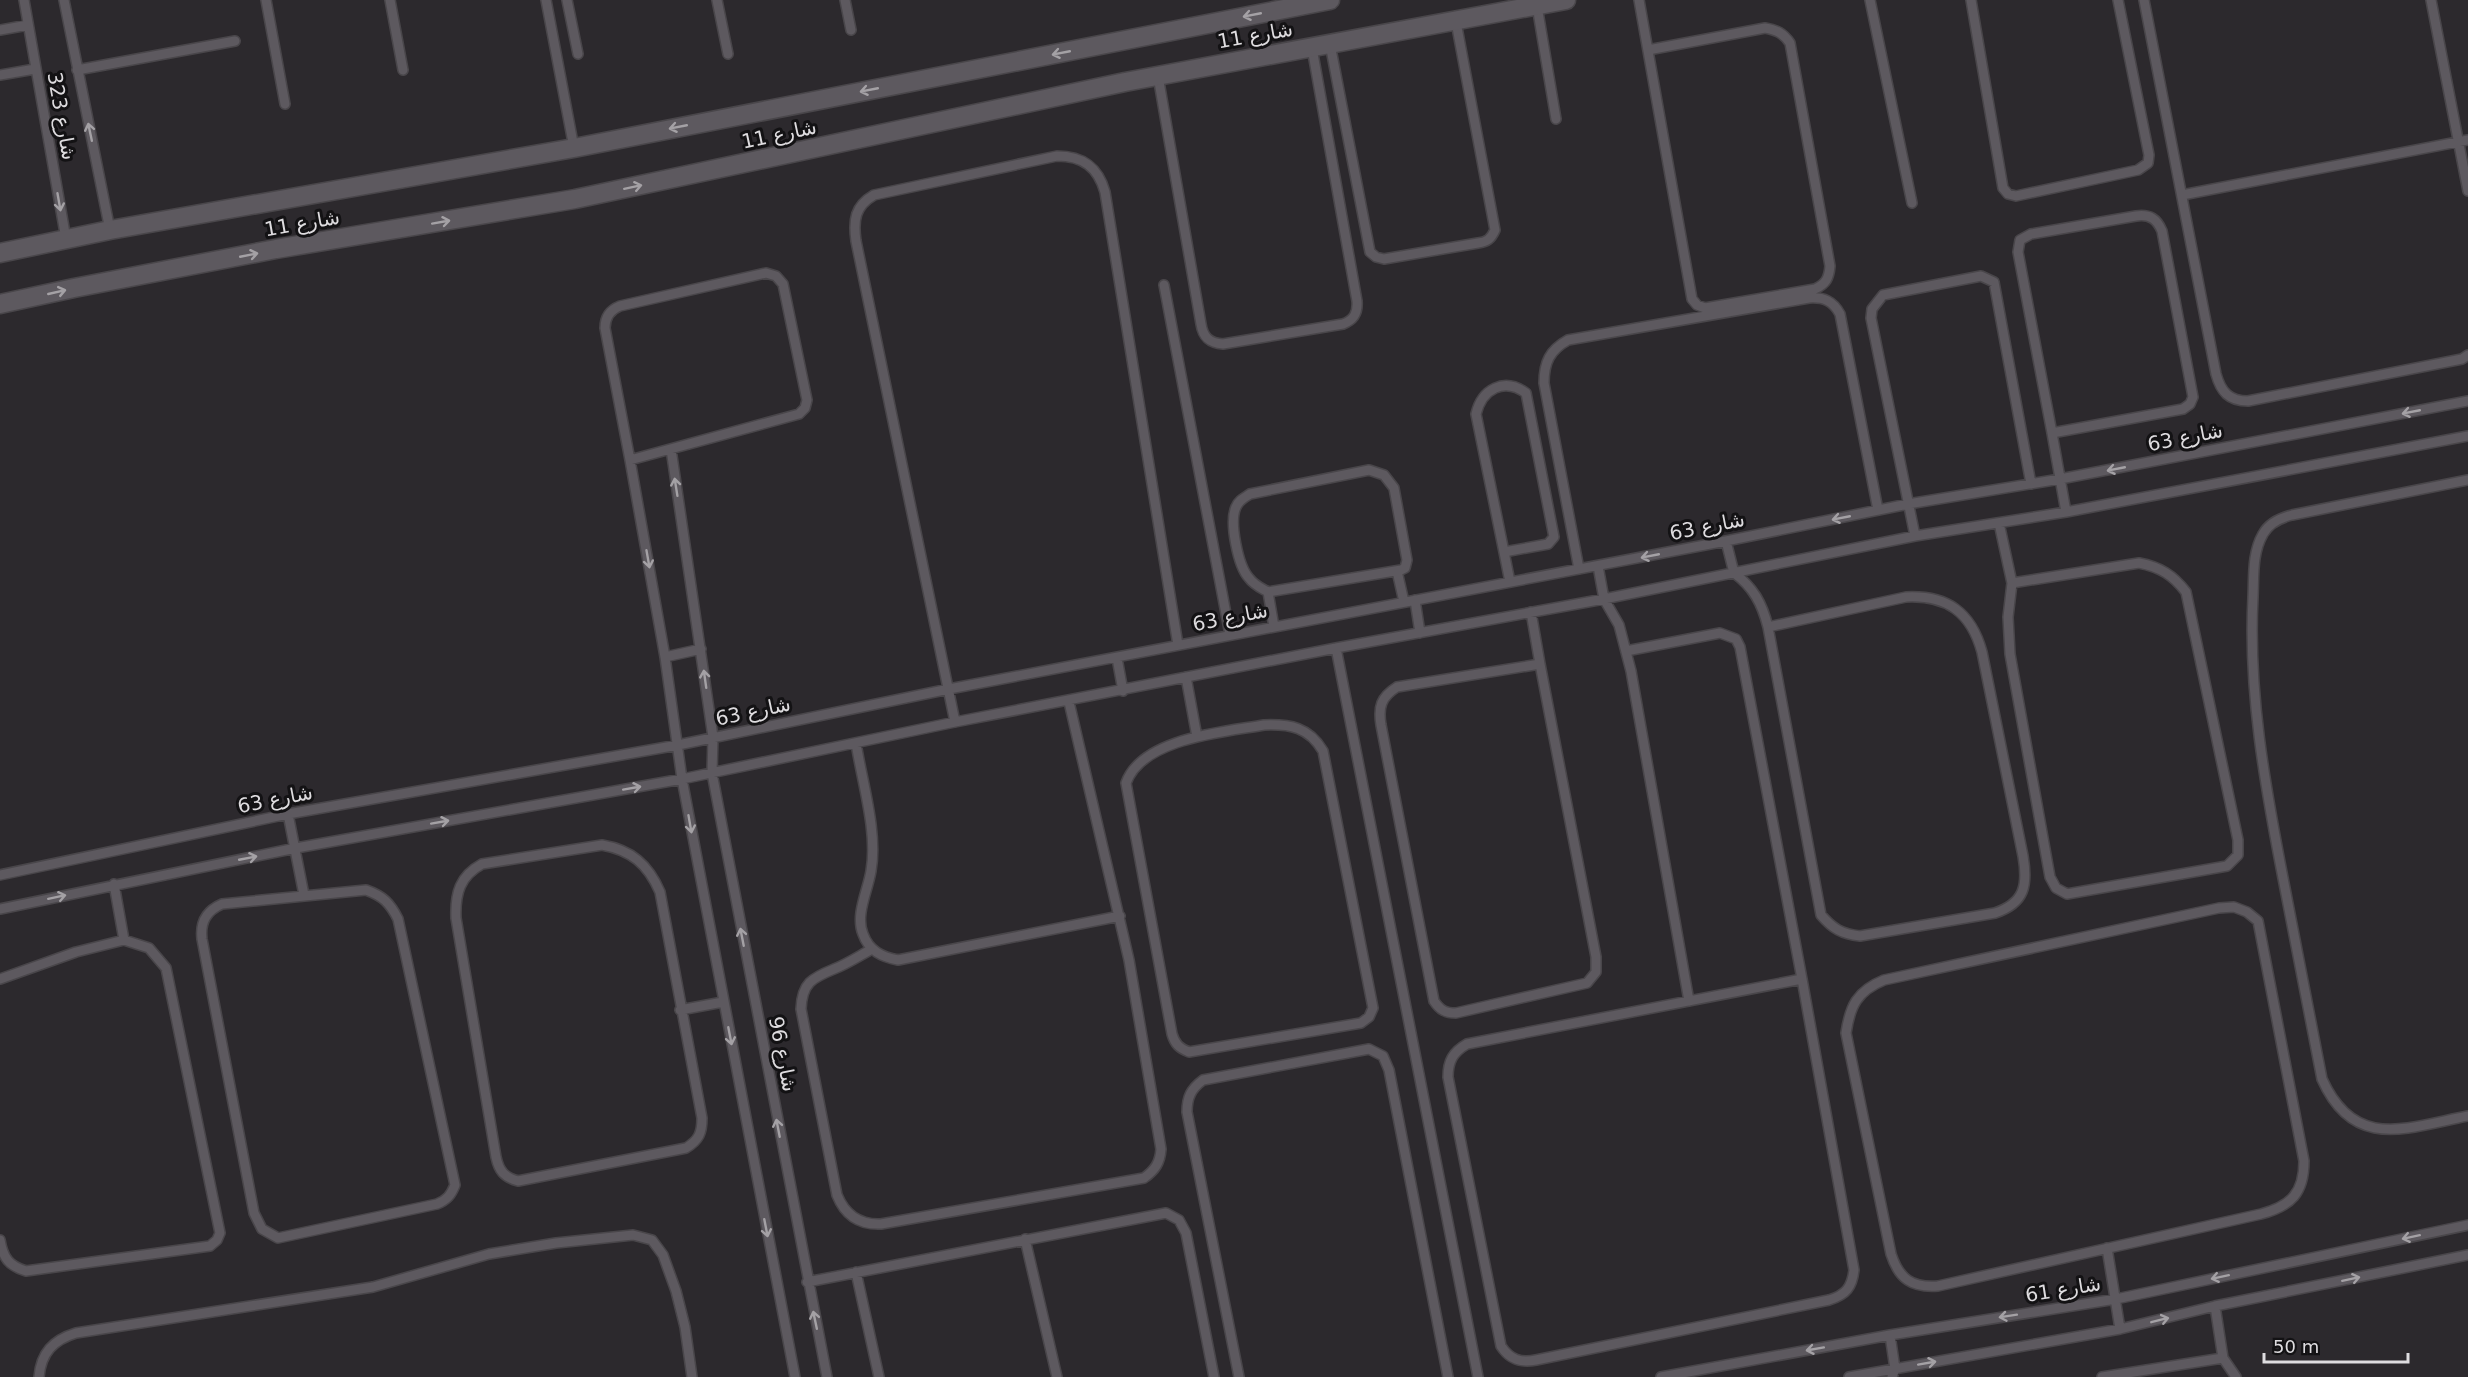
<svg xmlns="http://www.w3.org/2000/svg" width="2468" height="1377" font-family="'DejaVu Sans',Cairo,sans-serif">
<rect width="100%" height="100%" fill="#2c292d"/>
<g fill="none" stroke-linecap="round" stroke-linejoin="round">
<g stroke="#49464a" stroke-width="12">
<path id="lane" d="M24 0 66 239
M64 0 110 230
M266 0 285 104
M390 0 403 70
M546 0 574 148
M567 0 578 54
M717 0 728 54
M845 0 851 30
M1639 0 1692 299 1697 305 1705 308 1815 289C1826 284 1829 278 1830 266L1790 43C1783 33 1777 30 1765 28L1648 50
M1870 0 1912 203
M1971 0 2003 188 2008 194 2016 196 2138 170 2148 163 2149 155 2118 0
M2144 0 2216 374C2221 392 2229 401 2248 401L2462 359 2468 355
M2431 0 2468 191
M1537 6 1556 119
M0 30 28 25
M1330 44 1370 252 1376 257 1384 259 1478 243C1487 242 1491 239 1495 230L1456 22
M77 70 235 41
M0 75 35 69
M1158 76 1201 324C1203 337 1209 343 1223 344L1343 324C1354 320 1358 313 1357 301L1312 48
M2182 195 2468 140
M766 273 776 276 783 284 807 400 805 408 799 414 630 460 605 328C605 317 610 310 620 306Z
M1164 285 1230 635
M2052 433 2018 252 2020 240 2031 234 2136 216C2150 214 2157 219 2162 231L2193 397 2190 404 2183 409 2052 433 2066 512
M671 449 713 737 712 773 827 1377
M630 460 665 657 682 779 795 1377
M1369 470 1384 475 1394 488 1407 560 1405 568 1401 570 1268 592C1261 588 1254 585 1249 578 1238 566 1229 522 1236 507 1239 500 1244 498 1250 494Z
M2468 480 2292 515C2280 518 2269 523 2263 534 2252 553 2254 576 2253 597 2248 692 2265 785 2283 878 2296 945 2309 1012 2322 1079 2354 1151 2406 1128 2468 1116
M1999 523 2012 583
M1915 536 1871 318 1872 309 1883 295 1981 276 1994 282 2031 484
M1726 541 1734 573C1753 587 1762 603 1768 627L1821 915C1833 929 1842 934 1860 936L1995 913C2025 903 2028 885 2023 856L1982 652C1971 612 1947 595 1906 597L1768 627
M1504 552 1476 414C1482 389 1504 377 1526 393L1554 537 1548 544 1504 552 1510 582
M2139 563C2160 567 2173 575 2186 592L2238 840V855L2227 866 2067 894 2056 888 2050 877 2010 654 2008 617 2012 583Z
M1598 566 1604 599 1619 625 1631 671 1689 1001
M1579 569 1544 383C1544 362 1550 350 1568 340L1809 298C1824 297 1833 301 1840 314L1878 510
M1397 571 1404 602
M1268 592 1274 627
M1415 600 1420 633
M1531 612 1540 664 1397 687C1381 697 1378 707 1381 725L1434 1001C1440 1010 1445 1013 1456 1013L1587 983 1596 972V957L1540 664
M1336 648 1478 1377
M1626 651 1720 633 1736 639 1740 647 1802 979 1467 1044C1453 1052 1448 1061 1448 1077L1501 1346C1510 1360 1521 1363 1536 1360L1829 1300C1846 1295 1852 1287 1854 1270L1802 979
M665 657 701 649
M1117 658 1123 691
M1186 677 1197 737
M955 722 856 241C853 220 855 206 874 195L1057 156C1083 156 1098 167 1105 192L1178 645
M1264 725C1290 724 1309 727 1323 751L1373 1008 1369 1017 1361 1023 1189 1052C1179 1048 1175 1044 1172 1034L1126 783C1142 738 1224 732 1264 725Z
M856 743C862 782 878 832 871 871 868 890 855 915 863 934 869 951 882 957 898 960L1120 916
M288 814 304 895
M602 845C631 850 648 864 660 892L702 1118C702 1133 699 1140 686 1148L518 1181C504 1177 499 1171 496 1157L456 918C455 893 460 876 482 864Z
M0 875 288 814 678 745 949 689 1726 541 1908 504 2060 479 2468 401
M114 884 124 940
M366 890C383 896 390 903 398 919L455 1185C451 1195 447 1200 437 1204L278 1238 262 1229 254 1213 202 939C200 922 206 911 222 904Z
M2234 907 2247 912 2258 921 2304 1161C2304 1193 2291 1206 2261 1214L1938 1286C1912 1288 1899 1279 1891 1254L1846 1033C1850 1006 1857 991 1884 980L2219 908Z
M0 909 296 848 682 779 955 722 1336 648 1604 599 1915 536 2066 512 2468 436
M872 949C859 956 847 964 834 969 812 978 802 983 801 1009L837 1195C845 1215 859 1225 881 1224L1144 1178C1155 1170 1160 1163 1161 1149L1129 960 1069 702
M0 979 76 952 124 940 149 948 166 968 220 1233 217 1240 210 1246 26 1271C9 1266 3 1258 0 1240
M680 1010 723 1002
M1025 1239 1057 1377
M2107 1248 2120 1329
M856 1272 879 1377
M807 1282 1166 1213 1179 1220 1186 1233 1214 1377
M2215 1306 2223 1358 2236 1377
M1890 1335 1895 1369 1892 1377
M39 1377C41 1353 53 1340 76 1333L373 1287 489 1254 556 1243 633 1235 652 1240 663 1255 676 1291 685 1327 692 1377
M1239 1377 1187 1112C1187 1097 1191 1089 1203 1080L1369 1049 1383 1056 1389 1070 1448 1377
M1661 1377 1890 1335 2116 1299 2468 1225
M1849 1377 2120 1329 2215 1306 2468 1255
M2102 1377 2223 1358"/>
</g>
<g stroke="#49464a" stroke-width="21">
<path id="street" d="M0 253 110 230 574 148 1330 0
M0 304 74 288 276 249 575 199 1125 82 1566 0"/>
</g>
<use href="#lane" stroke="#5d595f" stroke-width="9"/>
<use href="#street" stroke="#5d595f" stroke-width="18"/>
</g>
<defs><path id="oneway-shaft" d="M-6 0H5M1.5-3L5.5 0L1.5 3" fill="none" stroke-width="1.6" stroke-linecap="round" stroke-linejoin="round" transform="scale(1.5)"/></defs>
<g stroke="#a4a1a5">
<use href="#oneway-shaft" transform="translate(1252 15) rotate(169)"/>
<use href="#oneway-shaft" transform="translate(1061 53) rotate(169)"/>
<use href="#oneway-shaft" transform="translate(869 90) rotate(169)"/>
<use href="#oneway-shaft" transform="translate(678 127) rotate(169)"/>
<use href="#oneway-shaft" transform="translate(90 132) rotate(-102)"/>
<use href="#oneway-shaft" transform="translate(633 187) rotate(-12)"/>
<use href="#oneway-shaft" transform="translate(59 202) rotate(80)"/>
<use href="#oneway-shaft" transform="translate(441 222) rotate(-10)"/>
<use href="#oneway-shaft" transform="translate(249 255) rotate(-11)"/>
<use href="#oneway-shaft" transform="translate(57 292) rotate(-13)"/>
<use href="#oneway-shaft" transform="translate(2411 412) rotate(169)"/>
<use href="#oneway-shaft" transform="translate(2116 469) rotate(169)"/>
<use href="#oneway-shaft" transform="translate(676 487) rotate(-99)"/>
<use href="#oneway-shaft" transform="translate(1841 518) rotate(169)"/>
<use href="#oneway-shaft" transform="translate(1650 556) rotate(169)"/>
<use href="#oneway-shaft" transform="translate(648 559) rotate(80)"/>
<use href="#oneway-shaft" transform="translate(705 679) rotate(-98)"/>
<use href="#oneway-shaft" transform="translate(632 788) rotate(-10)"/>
<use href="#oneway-shaft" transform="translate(440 822) rotate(-10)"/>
<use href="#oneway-shaft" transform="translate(690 824) rotate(80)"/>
<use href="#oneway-shaft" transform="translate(248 858) rotate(-11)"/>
<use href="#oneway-shaft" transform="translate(57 897) rotate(-12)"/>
<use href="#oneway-shaft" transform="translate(742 937) rotate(-101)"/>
<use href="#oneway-shaft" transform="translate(730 1036) rotate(79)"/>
<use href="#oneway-shaft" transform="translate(778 1128) rotate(-101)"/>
<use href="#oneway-shaft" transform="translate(766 1228) rotate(79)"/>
<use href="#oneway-shaft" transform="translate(2411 1237) rotate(168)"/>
<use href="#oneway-shaft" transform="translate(2220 1277) rotate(168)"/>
<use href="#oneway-shaft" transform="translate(2351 1279) rotate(-12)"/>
<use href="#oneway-shaft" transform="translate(2008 1316) rotate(171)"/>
<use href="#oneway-shaft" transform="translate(815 1320) rotate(-102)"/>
<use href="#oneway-shaft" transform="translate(2160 1320) rotate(-14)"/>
<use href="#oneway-shaft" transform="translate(1815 1349) rotate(170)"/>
<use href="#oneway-shaft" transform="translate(1927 1363) rotate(-10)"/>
</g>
<g text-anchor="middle" stroke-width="6" stroke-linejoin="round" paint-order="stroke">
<g font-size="20" fill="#dedcdf" stroke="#131214">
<text transform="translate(1255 35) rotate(-10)" y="7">شارع 11</text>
<text transform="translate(62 116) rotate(80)" y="7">شارع 323</text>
<text transform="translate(779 134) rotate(-12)" y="7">شارع 11</text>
<text transform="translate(302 223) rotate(-10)" y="7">شارع 11</text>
<text transform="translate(2185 437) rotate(-11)" y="7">شارع 63</text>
<text transform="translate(1707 526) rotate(-11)" y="7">شارع 63</text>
<text transform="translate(1230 617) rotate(-11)" y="7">شارع 63</text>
<text transform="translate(753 711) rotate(-12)" y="7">شارع 63</text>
<text transform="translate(275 799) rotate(-11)" y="7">شارع 63</text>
<text transform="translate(783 1054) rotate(79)" y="7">شارع 96</text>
<text transform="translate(2063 1289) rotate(-9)" y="7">شارع 61</text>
</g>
</g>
<path d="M2264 1353v9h144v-9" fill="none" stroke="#dedcdf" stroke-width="3"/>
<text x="2273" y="1353" font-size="18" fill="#dedcdf" stroke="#131214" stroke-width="4.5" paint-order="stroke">50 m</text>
</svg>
